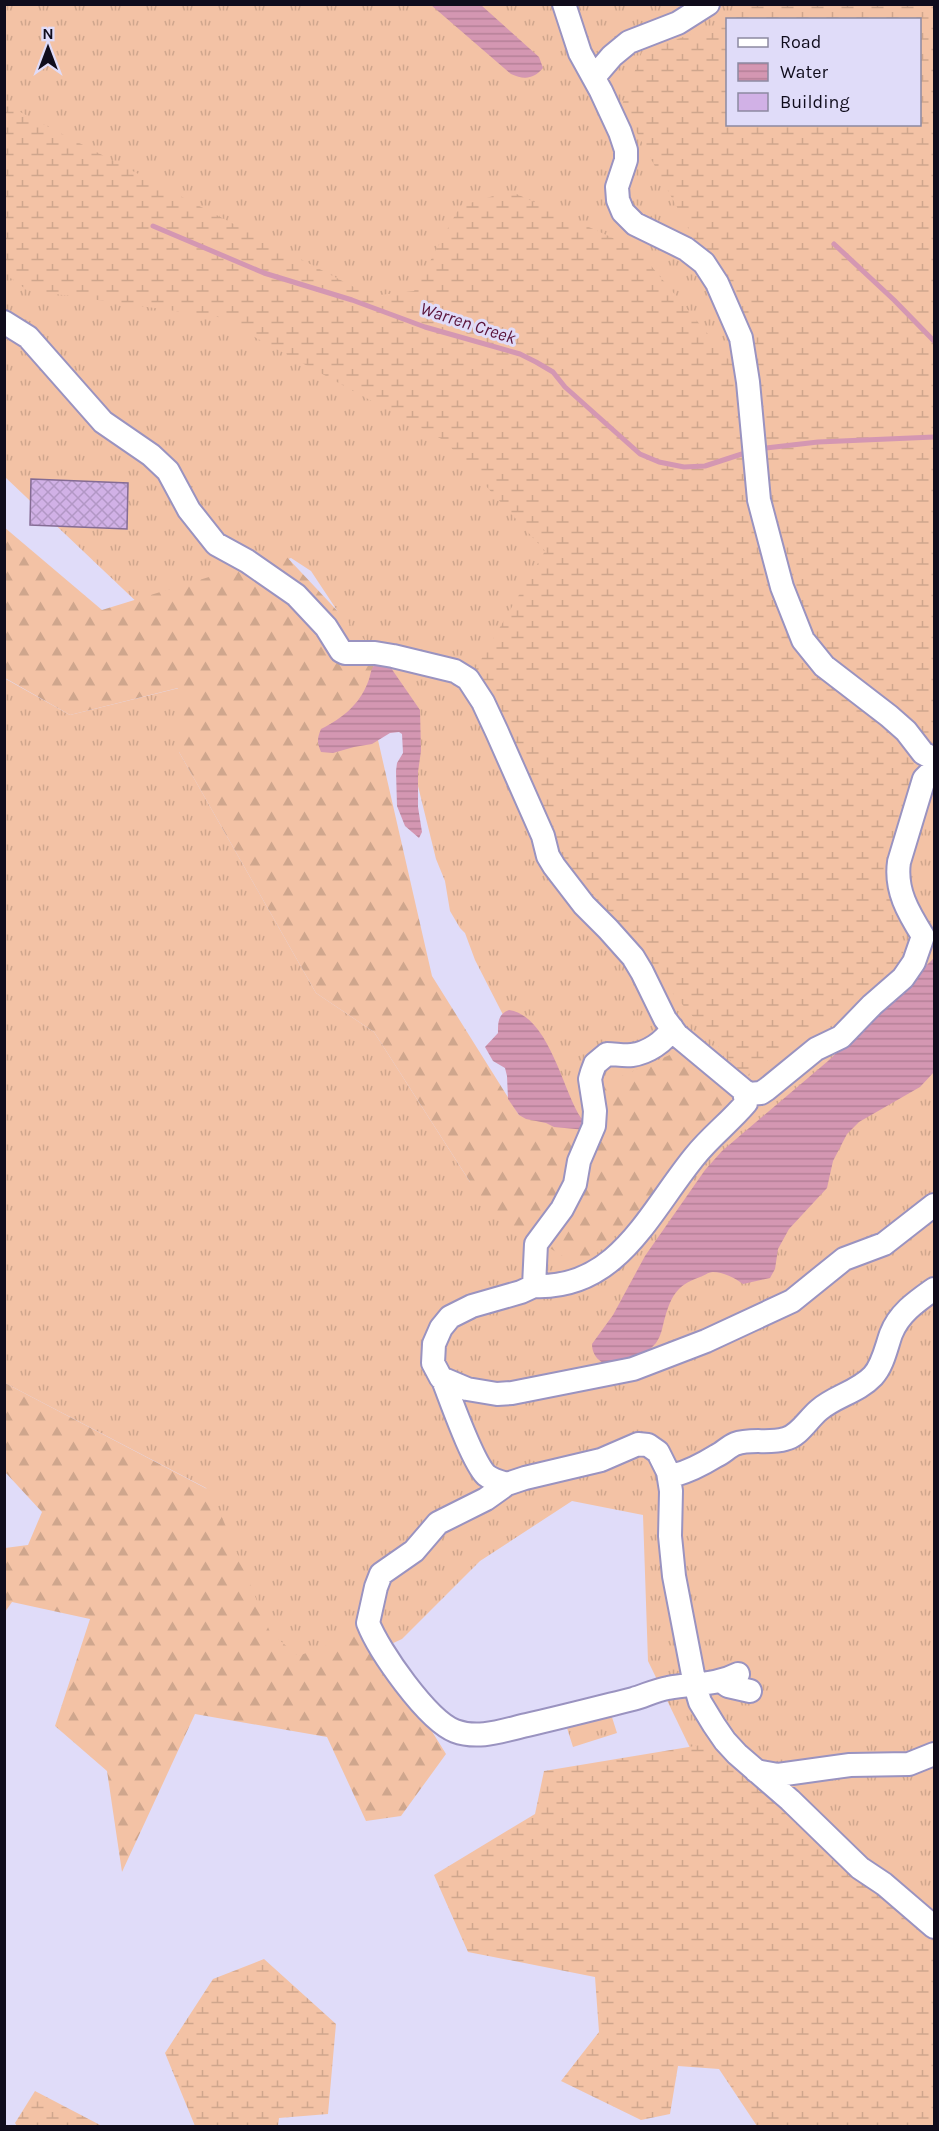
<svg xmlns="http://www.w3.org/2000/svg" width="939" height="2131" font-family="Karla,sans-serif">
<defs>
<pattern id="grass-tufts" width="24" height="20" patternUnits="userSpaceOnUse" patternTransform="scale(1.5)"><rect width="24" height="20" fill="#f3c2a5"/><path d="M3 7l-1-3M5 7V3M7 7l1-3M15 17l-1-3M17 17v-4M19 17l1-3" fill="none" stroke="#cfa68d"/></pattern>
<pattern id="forest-firs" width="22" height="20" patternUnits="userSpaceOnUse" patternTransform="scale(1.5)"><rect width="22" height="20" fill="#f3c2a5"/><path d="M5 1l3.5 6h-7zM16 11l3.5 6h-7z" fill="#cfa68d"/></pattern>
<pattern id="wetland-marsh" width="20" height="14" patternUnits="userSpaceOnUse" patternTransform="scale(1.5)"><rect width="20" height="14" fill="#f3c2a5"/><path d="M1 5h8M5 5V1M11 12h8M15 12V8" fill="none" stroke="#cfa68d"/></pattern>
<pattern id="water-rules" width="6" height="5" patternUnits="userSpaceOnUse" patternTransform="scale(1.5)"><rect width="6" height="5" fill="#d497b2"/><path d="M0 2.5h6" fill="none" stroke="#b58198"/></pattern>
<pattern id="building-cross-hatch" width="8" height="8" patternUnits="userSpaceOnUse" patternTransform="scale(1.5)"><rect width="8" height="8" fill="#d1b1e6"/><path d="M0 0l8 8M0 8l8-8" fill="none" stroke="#b297c5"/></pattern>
</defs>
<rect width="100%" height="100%" fill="#e0dcf9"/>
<path fill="url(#grass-tufts)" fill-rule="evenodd" d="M5 5H934V1972L708 1785 648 1661 643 1515 572 1501 480 1561 402 1639 294 1689 206 1488 5 1383 4 678 70 715 179 688V752L316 993 374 1032 470 1182 544 1095 475 960 465 933 460 928 450 911 445 881 436 859 397 701 311 571 291 558 142 607 5 477ZM728 20H920V124H728Z
M611 1714 617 1733 573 1747 567 1728Z"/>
<path fill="url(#forest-firs)" d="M4 527 102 610 284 554 391 668 318 744 378 740 432 976 519 1115 586 1130 606 1083 681 1050 725 1086 726 1120 582 1268 488 1210 374 1032 316 993 179 752 178 688 70 715 5 678Z
M5 1383 211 1491 270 1632 298 1656 369 1630 446 1754 401 1816 366 1821 327 1737 195 1714 122 1872 107 1771 55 1726 90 1619 12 1602 5 1612V1548L28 1545 42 1512 5 1472Z"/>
<path fill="url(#wetland-marsh)" d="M745 5H934V737L894 865 904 961 745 1077 562 865 474 671 545 551 445 441 218 317 27 290 5 274V104L371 296 414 291 460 206 510 191 637 249 737 369 758 358 622 105 642 52 727 21 728 124H920V20L732 19Z
M719 1742 934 1926V2126H757L719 2069 678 2066 670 2114 641 2120 561 2081 599 2032 595 1977 468 1952 434 1875 535 1814 544 1771Z
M264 1959 336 2024 328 2114 279 2118 278 2126H195L165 2053 213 1979Z
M35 2091 102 2126H17L15 2123Z"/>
<path fill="url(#water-rules)" d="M431 5H481L539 57 543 68C534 79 524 80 511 74Z
M375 664 384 665 391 668 420 710 421 751 418 772V807L422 832 419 838 405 826 397 806 396 771 397 763 403 753 402 734 399 732 390 733 372 744 354 747 333 753 321 752C317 743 317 738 321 729 343 718 359 705 368 682 371 675 370 670 375 664Z
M934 958V1072L920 1087 859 1122 847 1134 833 1161 827 1188 789 1229 778 1249 775 1269 770 1278 743 1284C735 1278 723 1272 713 1272 708 1272 704 1276 700 1277 675 1286 671 1297 664 1321 662 1329 661 1336 656 1343 649 1351 637 1361 626 1364 610 1369 592 1362 592 1344L613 1315 645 1256 705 1170 722 1151 828 1061Z
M509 1010C549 1016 562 1089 581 1118L589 1121 586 1130 554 1127 546 1123 526 1119 519 1115 508 1099 507 1076 505 1068 493 1061 485 1047 498 1033C498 1022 498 1014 509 1010Z"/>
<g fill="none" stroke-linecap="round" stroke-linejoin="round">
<path stroke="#d497b2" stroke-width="5" d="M153 226 264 273 352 300 425 327 520 354 536 362 553 372 565 387 640 454 659 462 684 467 705 466 748 452
M834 244 894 300 934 341
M766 448 818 442 934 437"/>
</g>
<path fill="url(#building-cross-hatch)" stroke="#856c95" stroke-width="1.5" d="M31 479 128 483 127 529 30 525Z"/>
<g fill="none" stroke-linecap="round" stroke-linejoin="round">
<g stroke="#9a93c0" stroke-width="26">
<path id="minor" d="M564 4 580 53 601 91 620 132 626 150V160L617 187 618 200 623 212 635 224 686 249 704 263 717 283 741 338 748 382 759 500 782 587 803 640 824 666 889 716 906 731 923 753 934 759
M594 77 612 56 629 42 678 23 708 4
M4 322 28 337 103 422 151 455 168 471 189 510 216 544 247 561 296 595 326 627 341 651 345 653H375L393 656 455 671 468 679 483 702 497 732 543 836 548 856 554 866 584 905 608 929 633 957 642 972 665 1019 677 1035 748 1094 761 1093 767 1089 816 1049 841 1037 872 1005 903 978 914 962 923 936C908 912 895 890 899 862L924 779 934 769
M672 1028C665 1042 647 1053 632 1055 624 1056 615 1054 607 1054L595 1064 592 1072 590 1079 595 1111 594 1126 579 1161 575 1184 562 1209 536 1244 534 1286 521 1292 472 1306 450 1317 441 1328 434 1344 433 1363 441 1378 467 1389 497 1394 512 1393 633 1369 706 1341 792 1301 844 1259 884 1244 934 1205
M534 1286C618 1290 649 1212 695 1156 710 1137 730 1122 746 1103L744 1091
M443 1380C451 1400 472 1461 486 1475 492 1480 500 1482 507 1484
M668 1472 675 1475C690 1471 703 1464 716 1456 723 1453 728 1447 735 1444 751 1438 769 1444 785 1439 799 1436 808 1419 819 1410 835 1396 858 1392 873 1376 883 1365 886 1348 891 1334 899 1313 917 1301 934 1289
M738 1674C715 1686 692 1683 668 1688 656 1690 644 1696 633 1699 597 1708 562 1717 527 1725 504 1730 479 1740 455 1731 427 1720 379 1651 368 1623L376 1587 381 1574 414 1551 438 1523 486 1499 507 1484 525 1478 601 1460 638 1444 648 1445 658 1452 668 1472 671 1491 670 1536 674 1576 695 1685 700 1702 714 1725 725 1741 737 1754 790 1800 860 1868 884 1884 934 1927
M721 1681 728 1686 750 1691
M756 1771 778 1775 850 1765 909 1764 934 1754"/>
</g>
<use href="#minor" stroke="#fff" stroke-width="22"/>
</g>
<g text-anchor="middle" stroke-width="6" stroke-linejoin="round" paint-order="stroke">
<g font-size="18" font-style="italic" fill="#5b143b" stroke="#e0dcf9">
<text transform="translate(468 323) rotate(18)" y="6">Warren Creek</text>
</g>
</g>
<rect width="939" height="2131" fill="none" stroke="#0f0c1c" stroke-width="12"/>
<rect x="726" y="18" width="195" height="108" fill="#e0dcf9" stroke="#8c89a1" stroke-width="1.5"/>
<rect x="738" y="38" width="30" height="9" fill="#ffffff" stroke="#8c89a1" stroke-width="1.5"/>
<text x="780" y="48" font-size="18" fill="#0f0c1c">Road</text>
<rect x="738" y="63" width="30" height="18" fill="url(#water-rules)" stroke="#8c89a1" stroke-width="1.5"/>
<text x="780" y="78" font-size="18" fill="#0f0c1c">Water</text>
<rect x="738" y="93" width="30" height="18" fill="#d1b1e6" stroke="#8c89a1" stroke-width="1.5"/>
<text x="780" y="108" font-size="18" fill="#0f0c1c">Building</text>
<g transform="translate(48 48)" stroke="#e0dcf9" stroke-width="4.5" paint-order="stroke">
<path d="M0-4.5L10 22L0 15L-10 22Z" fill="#0f0c1c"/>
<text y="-9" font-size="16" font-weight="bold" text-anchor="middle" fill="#0f0c1c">N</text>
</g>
</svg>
